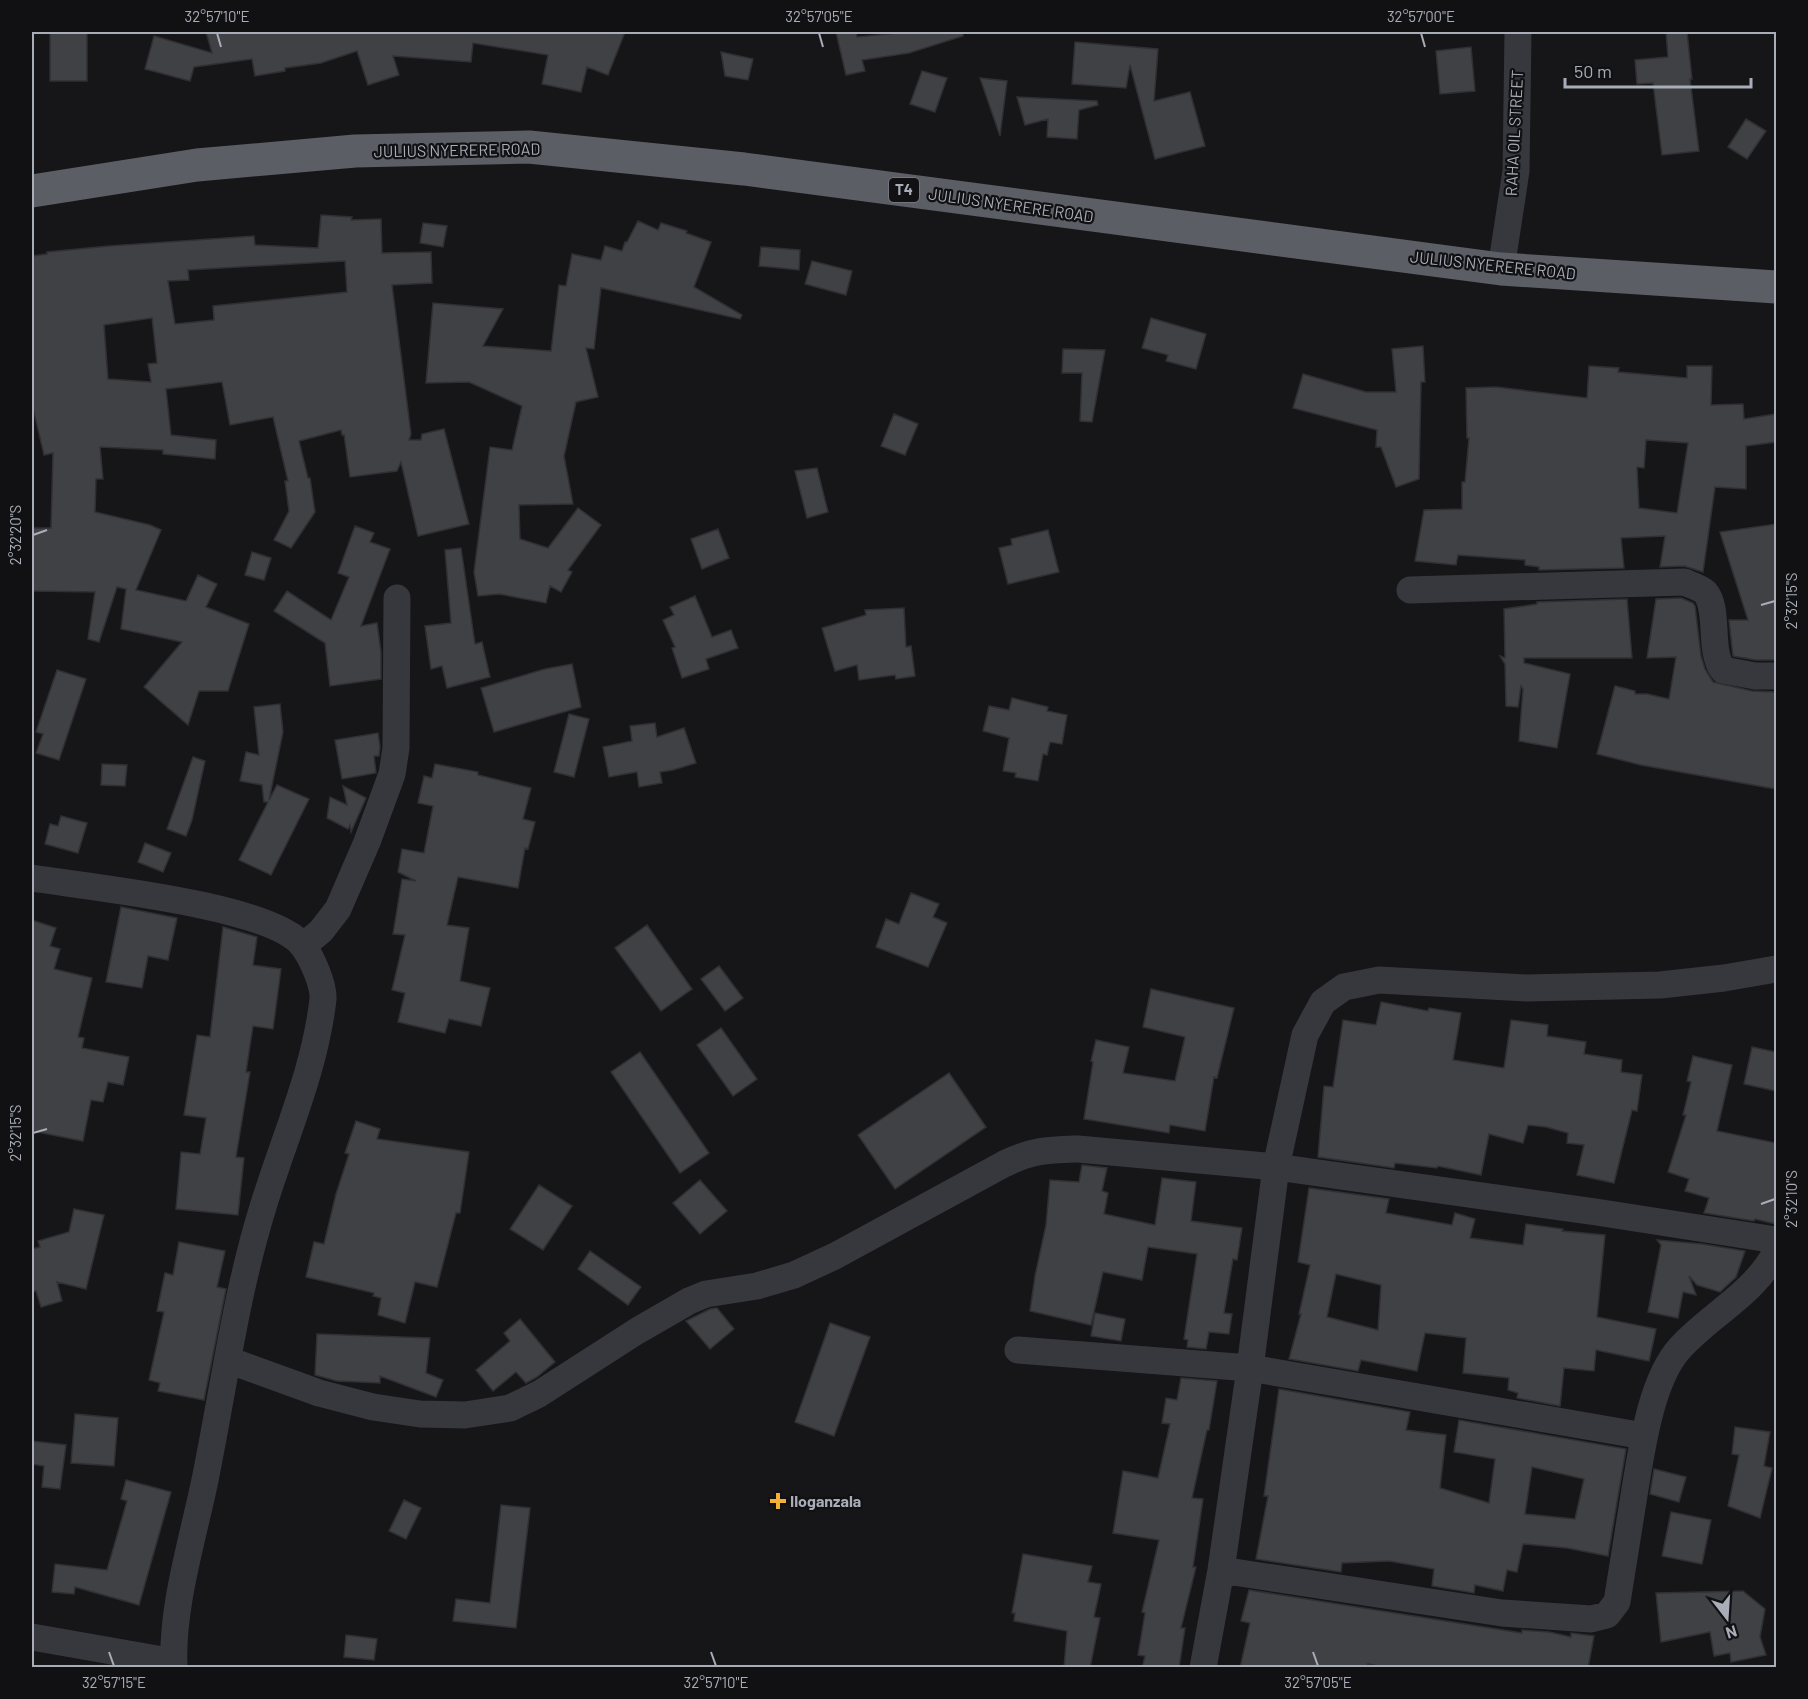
<svg xmlns="http://www.w3.org/2000/svg" width="1808" height="1699" font-family="Barlow,sans-serif">
<rect width="100%" height="100%" fill="#161618"/>
<path fill="#404145" stroke="#303034" stroke-width="1.5" fill-rule="evenodd" d="M50 32H87V81H50Z
M206 32H625L608 75 587 67 581 92 542 84 548 55 473 43 471 62 393 56 399 75 368 85 357 51 321 63 285 68V71L255 76 252 59 194 67 190 81 145 69 154 36 212 53Z
M836 32H856L857 37 908 32H963V36L909 53 862 60 865 71 846 75Z
M1666 32H1687L1692 79H1690L1699 151 1662 155 1653 83 1637 84 1635 60 1668 57Z
M1075 42 1158 49 1154 101 1190 92 1205 146 1155 159 1130 65 1126 88 1072 84Z
M1471 47 1475 91 1440 94 1436 51Z
M721 52 753 59 748 80 725 76Z
M922 71 947 78 935 112 910 104Z
M980 78 1007 81 1000 136Z
M1017 97 1097 101 1098 105 1079 110 1077 139 1047 137 1048 119 1025 125Z
M1746 119 1766 131 1747 159 1728 147Z
M321 215 352 217 351 220 381 219 382 253 431 252 432 283 392 285 411 434 409 440H421L422 434 444 429 469 524 418 536 401 462 397 471 350 477 344 435H342L341 430 299 441 308 478H310L315 512 291 548 274 540 289 511 285 481H288L273 417 230 425 222 382 166 389 171 435 216 440 215 459 163 454V450L100 447 103 479H96L95 512 150 525 161 530 136 590 186 601 198 575 217 584 206 607 249 624 228 691H199L188 725 144 687 182 642 121 629 126 589 117 587 99 642 88 639 95 592 32 591V528H51L53 453 44 455 32 404V256L47 254V252L109 246 254 236 255 245 318 248ZM345 261 347 292 213 306 214 320 175 324 168 281 189 280 188 270ZM152 318 157 363 148 364 151 382 108 379 104 325Z
M638 221 658 230 661 223 687 231 686 233 711 242 694 287 742 315 740 319 601 288 594 349 586 348 598 397 576 402 564 456 573 504 519 505 520 539 548 548 578 508 601 525 568 570 572 572 561 592 550 586 546 603 499 594 478 596 474 572 490 447 512 450 522 406 469 382 426 383 433 303 503 309 483 346 551 351 559 285 566 286 572 254 601 260 605 246 622 251 625 242H627Z
M423 223 447 226 443 247 420 243Z
M761 247 800 250 799 270 759 266Z
M812 261 852 271 846 295 805 284Z
M1151 318 1206 334 1196 369 1166 361 1168 355 1142 348Z
M1423 346 1425 382H1421L1419 479 1396 487 1381 447H1376L1377 430 1293 408 1303 374 1366 392H1396L1392 349Z
M1063 349 1105 350 1092 422 1080 421 1082 373H1062Z
M1589 366 1619 368 1618 372 1687 378V366H1712L1711 405 1743 404 1744 419 1776 414V442L1746 446V489L1715 487 1703 572 1684 566 1660 567 1665 536 1621 538 1624 568 1539 570V567L1525 565V560L1458 555 1456 565 1415 561 1424 510 1462 509V482H1465L1469 438H1467L1466 388 1496 387 1587 398ZM1646 440 1688 443 1677 513 1639 508 1637 467 1644 468Z
M894 414 918 424 905 455 881 446Z
M817 468 828 512 807 518 795 471Z
M1776 524V660H1756L1733 656 1729 620H1748L1720 532Z
M355 526 374 533 370 542 390 549 361 626 377 623 381 652V679L330 686 325 643 274 611 287 591 331 620 349 577 338 573Z
M718 529 729 558 702 569 691 539Z
M1048 530 1059 572 1008 584 999 548 1012 545 1011 539Z
M461 548 475 644 482 642 490 677 447 688 442 666 431 669 425 626 451 623 445 550Z
M252 552 271 558 264 580 245 575Z
M695 596 712 637 731 630 738 648 706 659 709 669 682 678 672 648 675 647 663 620 674 615 670 607Z
M1681 598 1693 603 1695 606 1701 656 1705 669 1713 682 1752 691 1776 692V789L1641 765 1597 754 1615 686 1635 691V694H1647L1669 699 1676 657 1647 658 1656 599Z
M1627 599 1632 658H1524V663L1570 674 1557 748 1519 741 1523 689 1521 686 1518 707 1506 706 1505 664 1500 656 1505 658 1504 609 1537 604V602Z
M904 608 906 647 911 646 915 676 896 679 895 675 859 680 857 665 835 671 822 628 866 615 865 610Z
M572 664 581 707 494 732 481 688 545 669Z
M57 670 86 679 59 760 36 753 43 734 36 732Z
M1012 698 1048 707 1047 711 1067 715 1062 744 1050 742 1047 755 1043 754 1038 781 1015 777 1016 773 1003 771 1009 738 983 731 989 706 1009 710Z
M280 704 283 732 269 800 277 785 309 799 271 875 239 860 268 802H264L262 785 240 781 246 752 259 755 254 707Z
M569 714 589 719 574 777 554 772Z
M655 723 657 737 684 728 696 763 673 770 660 772 662 783 639 787 637 772 609 777 603 747 632 741 630 726Z
M378 733 380 747 379 756H374L376 773 342 779 335 740Z
M193 757 205 761 192 820 186 836 167 829Z
M102 764 127 765 125 786 101 785Z
M435 764 478 772V775L531 788 523 819 535 822 528 849 525 848 518 888 458 877 447 925 469 928 460 981 490 988 481 1026 449 1019 445 1033 398 1022 405 993 392 990 405 935 393 934 402 879 416 881 398 872 402 849 424 853 433 806 418 803 424 776 432 778Z
M343 786 366 798 351 832 350 825 348 829 327 818 330 797 347 805Z
M61 816 87 823 78 853 45 844 50 824 58 826Z
M145 843 171 853 163 872 138 862Z
M911 893 939 904 933 917 947 923 928 967 876 947 886 919 899 924Z
M121 907 177 918 168 960 148 956 142 988 106 982Z
M32 920 56 928 50 946 60 949 54 969 92 978 78 1037 84 1038 82 1048 129 1057 123 1085 108 1082 103 1102 91 1100 83 1141 32 1131Z
M647 925 692 989 661 1011 615 948Z
M223 927 257 937 253 965 281 969 273 1029 253 1026 246 1072H250L236 1157 244 1158 238 1215 176 1209 181 1152 200 1154 206 1118 184 1115 197 1035 210 1037Z
M719 966 743 998 725 1011 701 979Z
M1151 989 1234 1008 1217 1078 1214 1077 1205 1131 1170 1125 1169 1133 1084 1119 1093 1062 1091 1061 1096 1040 1129 1047 1123 1073 1175 1081 1185 1037 1143 1027Z
M1381 1002 1428 1011 1429 1008 1461 1013 1453 1060 1504 1068 1511 1020 1548 1025 1547 1036 1586 1042 1584 1054 1622 1060 1621 1072 1642 1075 1637 1111 1632 1110 1614 1183 1577 1175 1584 1145 1567 1143 1568 1133 1546 1127 1528 1125 1523 1143 1489 1134 1481 1175 1438 1166 1437 1168 1395 1163 1394 1168 1318 1157 1324 1086 1333 1087 1343 1020 1376 1025Z
M721 1028 757 1079 733 1096 697 1045Z
M1752 1047 1776 1052V1091L1744 1084Z
M640 1052 709 1153 680 1173 611 1072Z
M1693 1056 1732 1065 1717 1131 1776 1143V1224L1755 1219 1754 1221 1704 1213 1709 1198 1685 1191 1689 1179 1668 1172 1686 1115H1683L1691 1082 1687 1081Z
M949 1073 986 1127 895 1189 858 1135Z
M356 1121 380 1129 377 1139 469 1152 460 1213H456L437 1287 415 1282 405 1323 378 1315 381 1298 373 1296 374 1293 306 1277 314 1242 324 1244 336 1194 349 1154 345 1153Z
M1082 1165 1107 1168 1102 1191 1108 1193 1104 1214 1155 1225 1162 1178 1196 1182 1191 1221 1242 1228 1237 1260 1233 1259 1224 1313 1232 1314 1229 1334 1209 1332 1206 1349 1187 1347 1188 1340 1184 1339 1197 1254 1148 1247 1142 1280 1103 1272 1091 1325 1030 1311 1035 1276 1046 1225 1050 1180 1079 1182Z
M700 1180 727 1211 700 1234 673 1203Z
M539 1185 572 1206 543 1250 510 1229Z
M1309 1188 1389 1199 1386 1213 1452 1225 1455 1213 1475 1219 1470 1238 1523 1245 1526 1224 1563 1229 1562 1231 1605 1235 1597 1317 1656 1329 1649 1361 1596 1350 1594 1371 1564 1368 1560 1406 1517 1398 1518 1393 1508 1390 1509 1378 1463 1373 1466 1338 1425 1333 1417 1371 1361 1360 1358 1371 1289 1359 1301 1314H1299L1310 1265 1298 1262ZM1336 1274 1381 1285 1378 1330 1327 1317Z
M74 1209 104 1215 86 1289 57 1282 62 1301 41 1307 36 1291 32 1292V1249L40 1247 38 1241 69 1232Z
M1657 1240 1702 1244 1745 1251 1736 1277 1720 1292 1697 1285 1689 1276 1696 1295 1683 1292 1678 1318 1648 1312 1661 1245Z
M179 1242 225 1251 217 1287 226 1289 204 1400 158 1391 160 1383 149 1380 164 1312 157 1311 165 1273 173 1275Z
M590 1251 641 1287 628 1305 578 1269Z
M717 1308 734 1329 710 1349 686 1321 710 1309Z
M1095 1313 1125 1319 1121 1341 1091 1336Z
M520 1319 555 1362 537 1377 526 1383 516 1372 493 1391 476 1370 510 1341 504 1333Z
M830 1323 870 1337 834 1436 795 1422Z
M317 1334 430 1338 426 1373 443 1380 436 1397 380 1376V1383L337 1381 315 1375Z
M1181 1378 1217 1381 1209 1430H1207L1192 1498 1203 1499 1193 1567H1196L1181 1628H1185L1179 1668H1142L1145 1656 1138 1655 1145 1613 1142 1612 1159 1540 1113 1533 1123 1471 1158 1478 1170 1424 1162 1423 1166 1398 1177 1400Z
M1279 1389 1410 1412 1406 1430 1446 1435 1440 1488 1489 1503 1495 1459 1454 1452 1459 1420 1626 1449 1608 1556 1567 1548 1523 1544 1517 1572 1507 1570 1503 1591 1475 1585 1474 1593 1432 1586 1434 1569 1389 1561 1342 1563 1341 1572 1256 1559 1268 1496H1264ZM1532 1467 1584 1479 1575 1519 1525 1514Z
M75 1414 118 1418 114 1466 71 1463Z
M1735 1427 1770 1432 1764 1466 1772 1468 1760 1518 1728 1506 1739 1455 1732 1454Z
M32 1441 66 1445 60 1489 42 1487 44 1466 32 1464Z
M1654 1469 1686 1477 1679 1502 1650 1494Z
M126 1480 171 1492 139 1605 75 1587 74 1594 52 1592 55 1564 107 1570 127 1501 121 1499Z
M404 1500 421 1508 406 1539 389 1531Z
M501 1505 530 1508 516 1628 453 1621 456 1599 490 1603Z
M1671 1512 1711 1520 1702 1564 1662 1556Z
M1023 1554 1092 1566 1088 1582 1101 1584 1094 1617 1100 1618 1090 1668H1064L1067 1631 1014 1621 1015 1613H1012Z
M1249 1590 1522 1633V1630L1549 1632 1571 1637V1633L1594 1636 1588 1668H1388L1368 1664 1367 1668H1240L1250 1623 1241 1621Z
M1743 1591 1765 1609 1760 1637 1766 1655 1731 1662 1730 1653 1714 1656 1710 1632 1661 1642 1656 1593Z
M346 1635 377 1639 374 1660 344 1657Z"/>
<g fill="none" stroke-linecap="round" stroke-linejoin="round">
<path stroke="#37383d" stroke-width="27" d="M1501 269 1516 171 1518 32
M1410 590 1684 582C1691 585 1699 587 1705 592 1720 609 1708 650 1723 670L1755 676H1776
M32 878C87 887 272 905 303 946 312 958 324 985 323 999 315 1071 284 1138 263 1207 236 1294 224 1385 206 1475 194 1536 171 1605 174 1668
M303 946 321 931 338 909 367 842 392 774 396 748 397 598
M1018 1350 1250 1368 1644 1436
M228 1360 319 1393 373 1407 420 1414 465 1415 510 1408 539 1394 637 1331 689 1301 706 1294 757 1286 794 1275 835 1256 1004 1164C1033 1150 1047 1150 1078 1149L1276 1167 1596 1212 1776 1240
M1221 1570 1502 1613 1591 1619 1607 1615 1617 1602C1623 1564 1629 1527 1635 1489 1642 1448 1651 1380 1680 1348 1711 1314 1754 1294 1776 1252
M32 1637 174 1662
M1203 1668 1221 1570 1250 1368 1276 1167 1305 1035 1323 1002 1344 987 1379 980 1527 988 1660 985 1724 978 1776 969"/>
<path stroke="#5b5e65" stroke-width="33" d="M32 191 197 165 355 151 529 147 744 169 1501 269 1776 287"/>
</g>
<path fill="none" stroke="#a8adb8" stroke-width="2" d="M217 33 221 47M819 33 823 47M1421 33 1425 47M33 535 47 530M1761 605 1775 601M33 1133 47 1129M1761 1204 1775 1199M109 1652 114 1666M711 1652 716 1666M1313 1652 1318 1666"/>
<path fill="#f2b134" stroke="#111113" stroke-width="2" d="M775 1492h6v6h6v6h-6v6h-6v-6h-6v-6h6z"/>
<g text-anchor="middle" stroke-width="4.5" stroke-linejoin="round" paint-order="stroke">
<rect fill="#111113" stroke="#7b7e86" stroke-width="1.5" x="889" y="178" width="30" height="24" rx="4.5"/>
<g font-size="15" font-weight="bold" fill="#a8adb8">
<text x="904" y="195">T4</text>
</g>
<g font-size="16" fill="#a8adb8" stroke="#111113">
<text transform="translate(1514 133) rotate(-87)" y="6">RAHA OIL STREET</text>
<text transform="translate(457 150) rotate(-1)" y="6">JULIUS NYERERE ROAD</text>
<text transform="translate(1011 205) rotate(8)" y="6">JULIUS NYERERE ROAD</text>
<text transform="translate(1493 265) rotate(6)" y="6">JULIUS NYERERE ROAD</text>
</g>
<g font-size="16" font-weight="bold" fill="#a8adb8" stroke="#111113" text-anchor="start">
<text x="790" y="1507">Iloganzala</text>
</g>
</g>
<rect width="1808" height="1699" fill="none" stroke="#111113" stroke-width="66"/>
<g transform="translate(1727 1618) rotate(163)" stroke="#111113" stroke-width="4.5" paint-order="stroke">
<path d="M0-4.5L10 22L0 15L-10 22Z" fill="#a8adb8"/>
<text y="-9" font-size="16" font-weight="bold" text-anchor="middle" fill="#a8adb8">N</text>
</g>
<path d="M1565 78v9h186v-9" fill="none" stroke="#a8adb8" stroke-width="3"/>
<text x="1574" y="78" font-size="18" fill="#a8adb8" stroke="#111113" stroke-width="4.5" paint-order="stroke">50 m</text>
<rect x="33" y="33" width="1742" height="1633" fill="none" stroke="#a8adb8" stroke-width="2"/>
<g font-size="15" text-anchor="middle" fill="#a8adb8">
<text x="217" y="22">32°57'10"E</text>
<text x="819" y="22">32°57'05"E</text>
<text x="1421" y="22">32°57'00"E</text>
<text transform="translate(16 535) rotate(-90)" y="5">2°32'20"S</text>
<text transform="translate(1792 601) rotate(-90)" y="5">2°32'15"S</text>
<text transform="translate(16 1133) rotate(-90)" y="5">2°32'15"S</text>
<text transform="translate(1792 1199) rotate(-90)" y="5">2°32'10"S</text>
<text x="114" y="1688">32°57'15"E</text>
<text x="716" y="1688">32°57'10"E</text>
<text x="1318" y="1688">32°57'05"E</text>
</g>
</svg>
